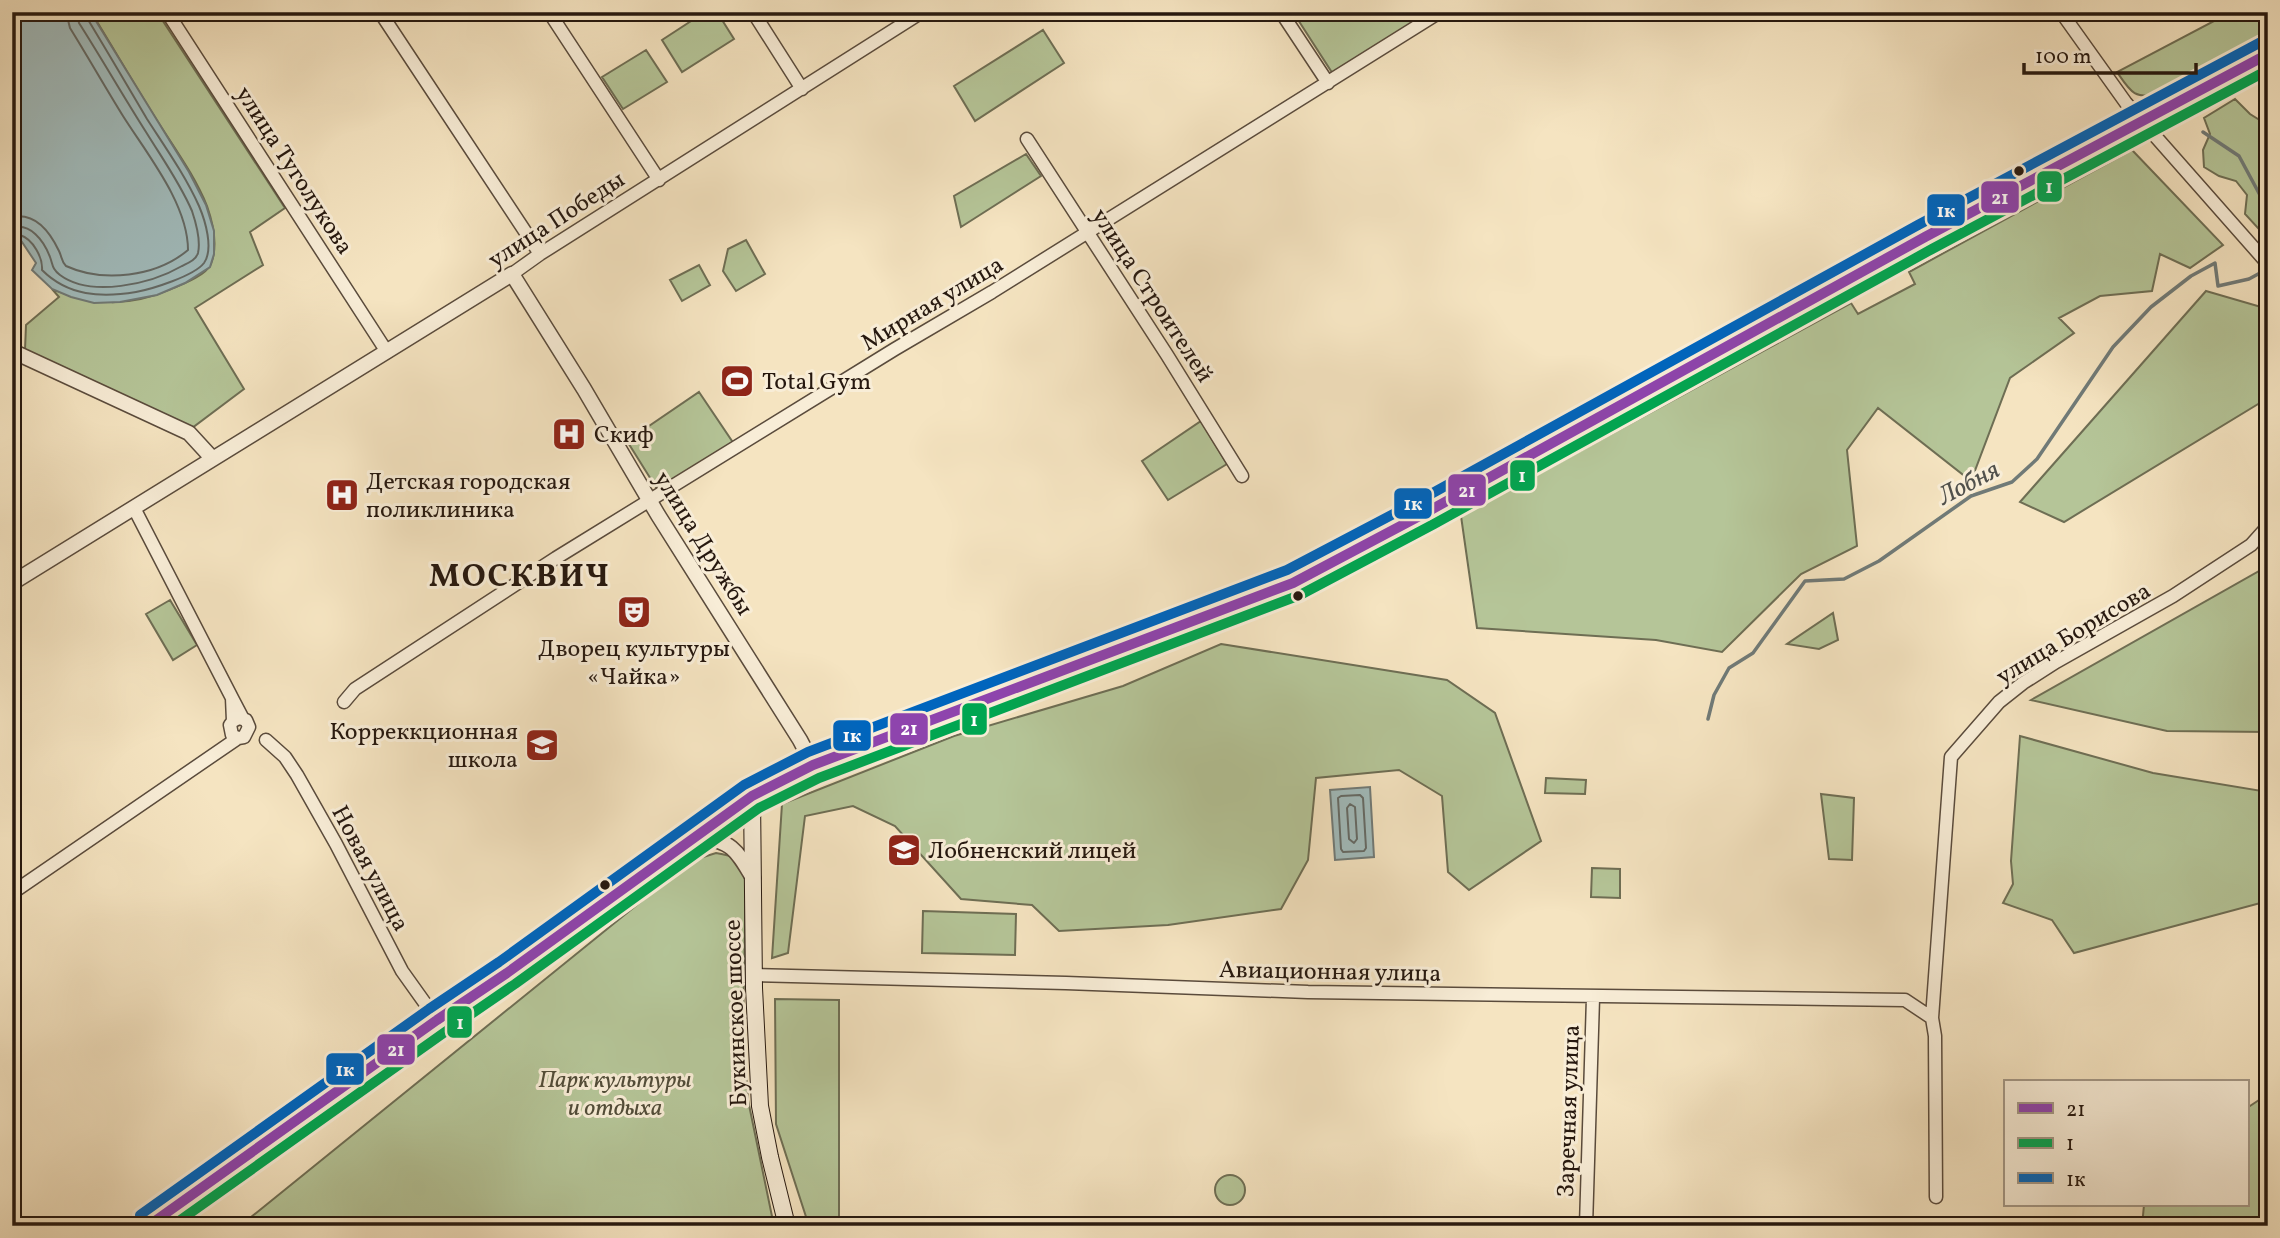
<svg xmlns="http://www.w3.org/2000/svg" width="2280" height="1238" font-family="Vollkorn,serif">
<rect width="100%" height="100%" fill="#f5e4c1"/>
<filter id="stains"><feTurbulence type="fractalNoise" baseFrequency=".00286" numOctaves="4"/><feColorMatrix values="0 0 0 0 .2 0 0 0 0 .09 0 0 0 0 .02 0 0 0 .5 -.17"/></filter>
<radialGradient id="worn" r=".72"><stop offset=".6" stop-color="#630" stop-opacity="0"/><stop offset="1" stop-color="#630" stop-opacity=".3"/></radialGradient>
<path fill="#b5c598" stroke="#6e6e54" stroke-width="2" d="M91 12H157L285 208 250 232 263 265 195 308 244 389 192 428 25 350 26 325 59 297 52 289C94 306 129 307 171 289 183 284 205 276 211 264 218 246 213 223 207 206 195 176 175 149 158 122 135 86 114 49 91 12Z
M705 12H717L734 39 682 72 662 40Z
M1293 12H1429L1333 74Z
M2231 12H2268V36L2159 94C2134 100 2130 91 2117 72Z
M1043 30 1064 63 975 121 954 86Z
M646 50 667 82 623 109 602 77Z
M2235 99 2250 114 2266 124 2268 239 2245 214 2247 195 2236 181 2219 176 2204 167 2203 150 2210 134 2204 118Z
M2132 150 2223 245 2190 268 2160 254 2152 291 2100 296 2059 318 2074 333 2010 378 1971 481 1878 408 1847 450 1857 546 1801 574 1722 652 1656 640 1477 628 1461 516 1851 303 1858 314 1915 284 1909 272Z
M1026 154 1041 176 961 227 954 196Z
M746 240 765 274 736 291 723 271 728 249Z
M699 265 710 285 682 301 670 280Z
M2206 291 2268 309V398L2064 522 2020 502Z
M699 392 734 444 657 489 627 441Z
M1201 421 1227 464 1168 500 1142 461Z
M2268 566V732L2167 731 2031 700Z
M170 600 197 645 173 660 146 614Z
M1833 613 1838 640 1819 649 1787 644Z
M1221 644 1447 680 1495 713 1541 841 1469 890 1448 872 1442 796 1399 770 1316 778 1308 860 1281 909 1168 925 1059 931 1032 905 961 899 895 826 853 806 805 816 788 953 772 958 782 804 954 736 1123 686Z
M2020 736 2153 773 2268 792V901L2074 953 2052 920 2003 903 2013 884 2011 861Z
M1546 778 1586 780 1585 794 1545 793Z
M1821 794 1854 798 1852 860 1829 859Z
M716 853C736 856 738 859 746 877L743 1030 748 1100 774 1226H240L680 870 700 858Z
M1592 868 1620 869V898L1591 897Z
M923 911 1016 914 1015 955 922 953Z
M775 999 839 1000V1226H809L776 1124Z
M2268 1094V1226H2142L2144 1205H2247V1108Z
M1215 1190a15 15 0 1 1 30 0a15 15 0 1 1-30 0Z"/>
<path fill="#a1bcbd" stroke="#707a77" stroke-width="2" d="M22 12 91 13 189 172 206 205 214 231V254L210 267 185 283 157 295 120 302 94 303 71 297 52 289 32 270 36 263 22 242 12 247V20Z
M1370 787 1374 857 1335 860 1330 790Z"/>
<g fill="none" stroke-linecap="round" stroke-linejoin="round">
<path stroke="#646a66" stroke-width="2" d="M12 217C36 212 50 232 59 251 62 257 61 261 66 266 103 283 156 277 188 250 188 204 147 154 123 116 105 87 88 57 70 28L66 12
M12 228C30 222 44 241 50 257 53 265 52 269 60 275 91 298 151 284 182 266 188 263 196 260 198 253 201 240 196 223 192 211 180 183 162 158 146 132 123 96 102 59 79 23L77 12
M12 239 20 235C33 239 43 258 42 270 68 296 101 298 136 292 152 289 194 276 204 263 214 249 205 220 199 206 185 175 165 147 147 119 127 85 107 51 87 18L86 12
M1360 795 1363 798 1366 848 1364 851 1343 852 1341 849 1338 798 1341 796Z
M1350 804 1355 807 1357 839 1354 843 1349 839 1347 808Z"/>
<path stroke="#707a77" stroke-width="3.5" d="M2203 132 2239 156 2268 210
M1708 719 1714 695 1729 668 1753 653 1805 581 1844 579 1879 561 1971 496 2012 482 2037 459 2113 347 2151 307 2191 276 2215 263 2218 286 2249 279 2260 273"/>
<g stroke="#5a4b3c" stroke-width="15">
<path id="minor" d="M167 12 387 352
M380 12 540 254
M549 12 659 180
M753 12 802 89
M1281 12 1328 83
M2061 12 2126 103 2268 264
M1027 139 1167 355 1242 476
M512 274 540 254 922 12
M134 508 232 698
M344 702 355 689 556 558 895 349 992 292 1440 12
M233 721 232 698 243 719
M266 740 285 757 297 775 336 844 402 971 437 1020
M12 893 238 738 244 737 249 727 246 720 239 718 233 721 230 725 232 735 238 738
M754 975 1066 983 1308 992 1905 1000 1932 1018 1935 1036 1936 1197
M1932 1018 1951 757 1999 702 2023 683 2056 662 2173 596 2251 545 2268 526
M1586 1226 1593 998"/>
</g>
<g stroke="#5a4b3c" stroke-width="17">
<path id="tertiary" d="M12 351 189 433 212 458
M12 583 512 274 584 389 658 515 800 740 813 765
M697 835C732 843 735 847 753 878
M148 1226 437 1020 507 973 752 796"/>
</g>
<g stroke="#26180f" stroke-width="18">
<path id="secondary" d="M787 1226 770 1157 760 1106 754 988 752 796 813 765 1293 583 1427 512 1925 237 2268 54"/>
</g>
<use href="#minor" stroke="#f8edd7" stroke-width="12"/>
<use href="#tertiary" stroke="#f8edd7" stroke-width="14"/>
<use href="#secondary" stroke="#f8edd7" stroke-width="16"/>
<g stroke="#f8edd7" stroke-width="16">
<path id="bus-1" d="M148 1226 437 1020 507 973 752 796 813 765 1293 583 1427 512 1925 237 2268 54"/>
</g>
<g stroke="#f8edd7" stroke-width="16">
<path id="bus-2" d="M172 1226 445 1032 515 984 759 808 819 778 1300 595 1434 524 1932 249 2268 70"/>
</g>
<g stroke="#f8edd7" stroke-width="16">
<path id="bus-3" d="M140 1215 429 1009 499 962 744 785 808 752 1287 570 1420 500 1918 225 2261 42"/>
</g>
<use href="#bus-1" stroke="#8e44ad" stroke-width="10"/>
<use href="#bus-2" stroke="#00a651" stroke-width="10"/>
<use href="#bus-3" stroke="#0065bd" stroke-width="10"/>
</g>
<defs>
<g id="stadium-square" transform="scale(1.75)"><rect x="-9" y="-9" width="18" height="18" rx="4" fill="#8f2418" stroke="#f8edd7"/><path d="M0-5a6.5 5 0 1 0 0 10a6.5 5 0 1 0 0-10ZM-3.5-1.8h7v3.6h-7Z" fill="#fff"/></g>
<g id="hospital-square" transform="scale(1.75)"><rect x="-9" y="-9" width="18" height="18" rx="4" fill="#8f2418" stroke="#f8edd7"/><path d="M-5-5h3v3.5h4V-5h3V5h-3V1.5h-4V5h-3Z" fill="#fff"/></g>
<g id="theatre-square" transform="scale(1.75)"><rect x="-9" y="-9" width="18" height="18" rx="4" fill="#8f2418" stroke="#f8edd7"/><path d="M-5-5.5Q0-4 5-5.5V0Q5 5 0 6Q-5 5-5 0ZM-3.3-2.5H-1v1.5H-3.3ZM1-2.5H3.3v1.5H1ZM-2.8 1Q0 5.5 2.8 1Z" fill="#fff"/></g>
<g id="school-square" transform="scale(1.75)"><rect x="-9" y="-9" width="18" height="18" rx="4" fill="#8f2418" stroke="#f8edd7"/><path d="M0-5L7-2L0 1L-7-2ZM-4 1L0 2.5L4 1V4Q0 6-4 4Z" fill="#fff"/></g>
</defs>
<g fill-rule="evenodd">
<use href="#stadium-square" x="737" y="381"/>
<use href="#hospital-square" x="569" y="434"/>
<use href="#hospital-square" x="342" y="495"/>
<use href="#theatre-square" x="634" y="612"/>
<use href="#school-square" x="542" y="745"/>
<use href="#school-square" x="904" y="850"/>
</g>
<g fill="#26180f" stroke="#f8edd7" stroke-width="2.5">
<circle cx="2019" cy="171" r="6"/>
<circle cx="1298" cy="596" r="6"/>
<circle cx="605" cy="885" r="6"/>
</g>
<g text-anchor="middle" stroke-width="6" stroke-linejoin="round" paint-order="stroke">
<g font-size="24" fill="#26180f" stroke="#f8edd7">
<text transform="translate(295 170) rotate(57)" y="8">улица Туголукова</text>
<text transform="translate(556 219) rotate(-33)" y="8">улица Победы</text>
<text transform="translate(1153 295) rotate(57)" y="8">улица Строителей</text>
<text transform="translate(932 303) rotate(-31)" y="8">Мирная улица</text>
<text transform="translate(704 543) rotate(58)" y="8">улица Дружбы</text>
<text transform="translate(2073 633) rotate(-31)" y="8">улица Борисова</text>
<text transform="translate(371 868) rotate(62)" y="8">Новая улица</text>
<text transform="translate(1330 971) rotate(1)" y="8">Авиационная улица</text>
<text transform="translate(735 1013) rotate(-92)" y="8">Букинское шоссе</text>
<text transform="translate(1568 1111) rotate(-88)" y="8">Заречная улица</text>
</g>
<g font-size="24" fill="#26180f" stroke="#f8edd7" text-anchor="start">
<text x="762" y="389">Total Gym</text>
<text x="594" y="442">Скиф</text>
<text x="366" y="489">Детская городская<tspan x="366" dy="28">поликлиника</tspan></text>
<text x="634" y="656" text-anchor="middle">Дворец культуры<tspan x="634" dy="28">«Чайка»</tspan></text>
<text x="518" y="739" text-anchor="end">Корреккционная<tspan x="518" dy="28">школа</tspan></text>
<text x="928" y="858">Лобненский лицей</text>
</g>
<g font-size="24" font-style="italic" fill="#514c38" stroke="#f8edd7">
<text x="615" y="1087">Парк культуры<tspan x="615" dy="28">и отдыха</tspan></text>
</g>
<g font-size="26" font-style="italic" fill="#51514c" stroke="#f8edd7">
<text transform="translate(1968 482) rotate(-28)" y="9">Лобня</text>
</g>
<g font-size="32" font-weight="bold" letter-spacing="2" fill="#26180f" stroke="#f8edd7">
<text x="520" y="586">МОСКВИЧ</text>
</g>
</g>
<g stroke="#f8edd7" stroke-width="2.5">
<rect x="2036" y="170" width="27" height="33" rx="7" fill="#00a651"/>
<rect x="1980" y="180" width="40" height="34" rx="7" fill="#8e44ad"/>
<rect x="1926" y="193" width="40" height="34" rx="7" fill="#0065bd"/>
<rect x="1509" y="459" width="27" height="33" rx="7" fill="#00a651"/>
<rect x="1447" y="473" width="40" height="34" rx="7" fill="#8e44ad"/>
<rect x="1393" y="487" width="40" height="33" rx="7" fill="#0065bd"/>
<rect x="961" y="702" width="27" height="34" rx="7" fill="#00a651"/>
<rect x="889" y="712" width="40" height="34" rx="7" fill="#8e44ad"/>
<rect x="832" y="719" width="40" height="33" rx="7" fill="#0065bd"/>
<rect x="446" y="1005" width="27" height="34" rx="7" fill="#00a651"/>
<rect x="376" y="1033" width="40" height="33" rx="7" fill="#8e44ad"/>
<rect x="325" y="1052" width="40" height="34" rx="7" fill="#0065bd"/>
</g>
<g font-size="19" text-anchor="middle" font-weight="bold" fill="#fff">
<text x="2049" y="193">1</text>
<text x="2000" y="204">21</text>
<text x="1946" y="217">1к</text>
<text x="1522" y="482">1</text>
<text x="1467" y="497">21</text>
<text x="1413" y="510">1к</text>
<text x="974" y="726">1</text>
<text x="909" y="735">21</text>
<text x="852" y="742">1к</text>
<text x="460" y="1029">1</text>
<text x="396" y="1056">21</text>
<text x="345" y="1076">1к</text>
</g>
<rect width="2280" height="1238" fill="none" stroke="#f5e4c1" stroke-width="42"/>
<rect x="14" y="14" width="2252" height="1210" fill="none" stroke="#26180f" stroke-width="3.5"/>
<rect x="21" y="21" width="2238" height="1196" fill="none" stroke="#26180f" stroke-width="2"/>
<rect x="2004" y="1080" width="245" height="126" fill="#f8edd7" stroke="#a49887" stroke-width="2"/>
<rect x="2018" y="1103" width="35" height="10" fill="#8e44ad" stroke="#a49887" stroke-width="2"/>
<text x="2066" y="1116" font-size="21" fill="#26180f">21</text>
<rect x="2018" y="1138" width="35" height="10" fill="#00a651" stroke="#a49887" stroke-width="2"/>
<text x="2066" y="1150" font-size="21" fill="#26180f">1</text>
<rect x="2018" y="1173" width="35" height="10" fill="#0065bd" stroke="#a49887" stroke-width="2"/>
<text x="2066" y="1186" font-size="21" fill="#26180f">1к</text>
<path d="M2024 63v10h172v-10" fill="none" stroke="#26180f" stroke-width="3.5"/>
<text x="2035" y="63" font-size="21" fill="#26180f" stroke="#f8edd7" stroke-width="5" paint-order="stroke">100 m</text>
<rect width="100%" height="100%" filter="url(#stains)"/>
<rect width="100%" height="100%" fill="url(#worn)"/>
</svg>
